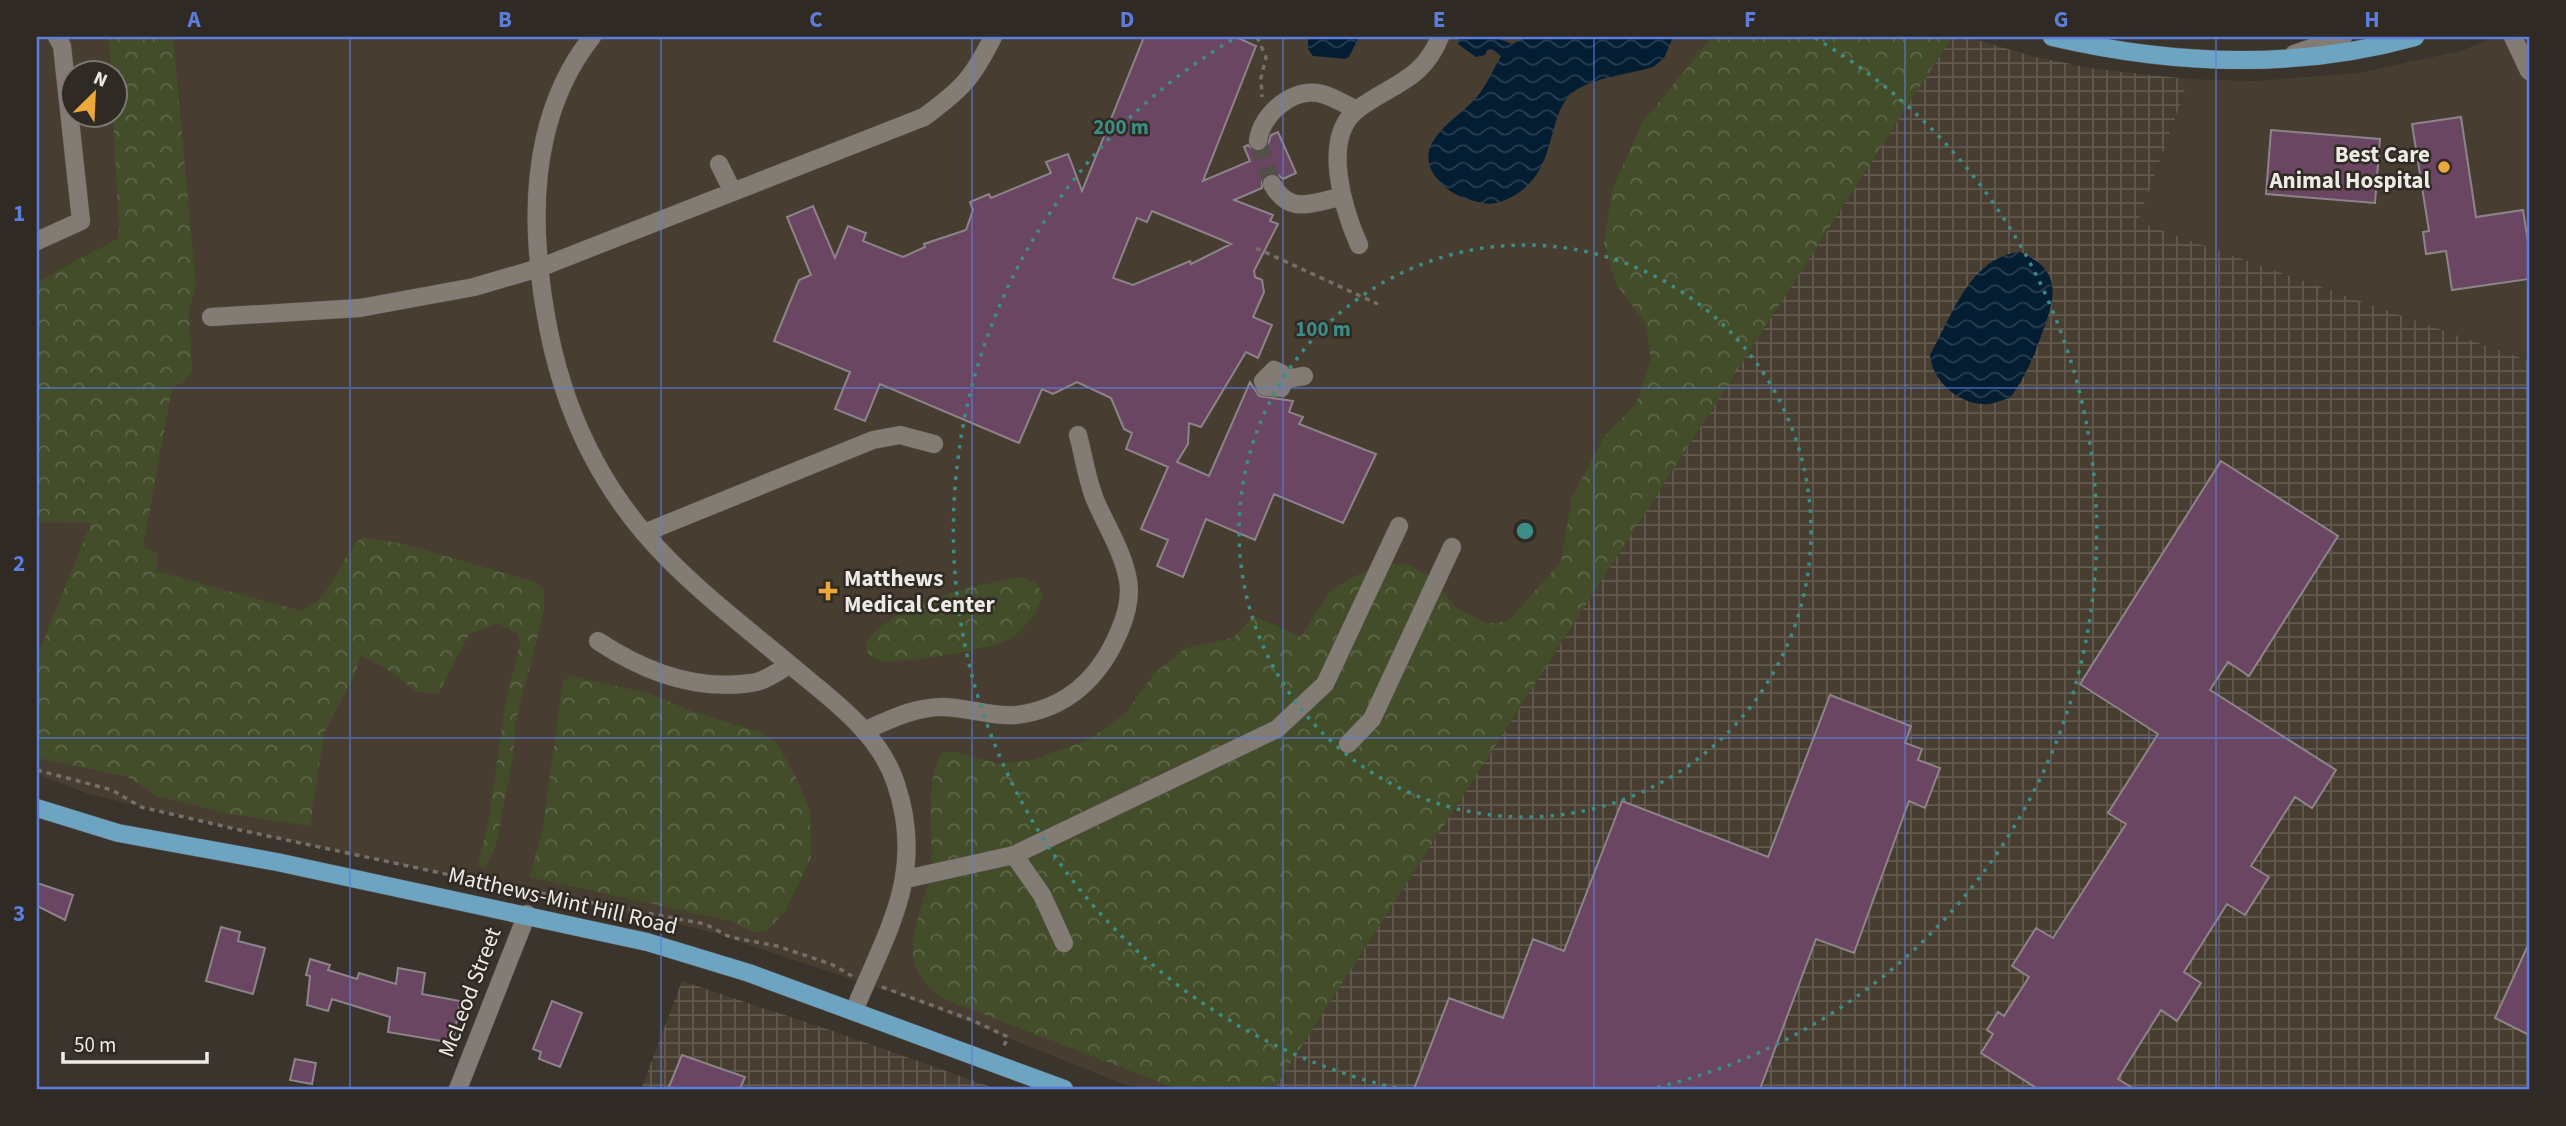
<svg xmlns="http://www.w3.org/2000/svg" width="2566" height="1126" font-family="'Source Sans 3',sans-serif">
<defs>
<pattern id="industrial-grid" width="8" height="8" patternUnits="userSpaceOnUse" patternTransform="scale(1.75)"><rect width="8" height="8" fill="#473d31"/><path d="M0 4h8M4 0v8" fill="none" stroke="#62594f"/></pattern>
<pattern id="forest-crowns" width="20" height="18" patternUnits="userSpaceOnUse" patternTransform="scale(1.75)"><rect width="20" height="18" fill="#434d2a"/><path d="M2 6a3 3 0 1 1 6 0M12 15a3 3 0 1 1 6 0" fill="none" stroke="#5e6749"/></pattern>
<pattern id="water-waves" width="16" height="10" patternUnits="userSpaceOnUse" patternTransform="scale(1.75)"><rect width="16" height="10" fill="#031d33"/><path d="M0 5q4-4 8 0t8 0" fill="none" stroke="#283e51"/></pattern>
</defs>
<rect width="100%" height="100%" fill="#3a342d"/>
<path fill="#473d31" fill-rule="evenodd" d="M37 37H1952L1274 1089H1136L905 997 701 929 240 830 88 794 37 774V522H91L37 298ZM74 74H116V116H74Z
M2494 37H2529V361L2138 222 2189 79 2254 81 2358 73 2461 51Z"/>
<path fill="url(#industrial-grid)" d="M1952 37H1967L2032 56 2095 69 2189 79 2138 222 2529 361V1089H1274Z
M682 981 830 1030 997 1089H641Z"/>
<path fill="url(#forest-crowns)" d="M109 37H173L196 286 189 311 192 371 185 381 172 388 143 547 158 553 156 571 301 611C337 594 335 563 362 537L404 544 535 582 544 590V611L515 725 513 757 496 845 486 867 477 865 488 826 506 698 520 644 518 634 498 623 469 634 438 694 416 692 395 674 361 656 354 676 324 733 310 826 230 814 157 796 128 777 37 758V656L91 523 37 522V282L117 239 119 230 113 116H116V74L111 73Z
M1712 37H1952L1274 1089H1177L944 999C931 989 918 979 914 962 908 931 928 898 931 867 934 837 924 774 943 752H957L999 764 1028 761 1088 740 1125 714 1154 674 1186 648 1233 638 1254 616 1301 637 1331 590 1379 563 1410 565 1434 579 1455 607 1487 623 1507 622 1561 562 1572 497 1604 437 1636 404 1651 359 1646 324 1616 284 1604 243 1612 191 1641 124Z
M1022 577 1036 583 1043 595C1037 612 1026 628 1011 638 995 649 902 664 882 661 877 660 873 656 868 654L866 642C899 600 971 586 1022 577Z
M571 676 652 694 691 711 763 733 777 744 795 775 810 811 811 857 786 910 767 931 752 932 730 921 529 877 542 832 563 681Z"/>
<path fill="url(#water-waves)" d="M1308 37H1359L1348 59 1313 56 1308 49Z
M1460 37H1494L1512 44 1528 37H1673L1664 58 1653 67C1630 74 1597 77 1576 90 1545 111 1560 166 1517 194 1507 200 1494 206 1482 203 1466 199 1451 195 1440 182 1404 143 1461 119 1480 93 1488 82 1494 68 1501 56L1492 49 1487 50 1485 55 1476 57 1458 44Z
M2020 252C2066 272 2054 300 2040 339 2032 361 2024 379 2010 398 2002 400 1991 405 1983 404 1957 403 1932 380 1930 355 1952 316 1970 257 2020 252Z"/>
<path fill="#6b4663" stroke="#8d848a" stroke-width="2" fill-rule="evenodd" d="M1144 37H1236L1256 46 1203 181 1250 161 1244 147 1248 145 1255 152H1262L1267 148 1271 135 1278 132 1296 173 1283 179 1276 173 1266 174 1262 180V188L1234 200 1273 215 1270 221 1278 224 1254 271 1255 277 1262 280 1264 292 1253 317 1272 325 1258 358 1246 352 1201 427 1189 423 1188 444 1177 462 1209 476 1250 382 1259 396 1293 401 1289 412 1303 417 1299 424 1376 454 1343 523 1274 494 1255 540 1206 519 1183 577 1157 566 1168 540 1141 529 1168 467 1126 449 1132 433 1124 429 1111 398 1077 382 1053 394 1042 389 1019 443 880 384 865 421 835 409 850 372 774 341 799 280 811 275 787 217 813 206 835 258 848 226 866 233 863 241 903 257 925 247 924 244 966 230 973 210 970 202 989 194 991 198 1051 173 1046 162 1068 154 1082 191ZM1152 211 1222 240 1231 244 1191 264 1190 261 1133 285 1113 278 1137 218 1147 222Z
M2461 117 2476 217 2523 210 2529 248V279L2452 290 2446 251 2426 254 2423 232 2429 231 2412 124Z
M2271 130 2380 139 2375 203 2266 194Z
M2221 461 2338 536 2249 676 2228 662 2210 690 2336 770 2312 808 2295 797 2251 866 2269 877 2245 915 2227 904 2184 972 2201 983 2177 1021 2161 1010 2118 1079 2134 1089H2038L1981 1053 1993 1034 1987 1030 1998 1012 2004 1016 2029 977 2012 966 2036 928 2053 938 2126 824 2108 813 2158 734 2080 684Z
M1830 695 1911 726 1905 743 1922 749 1918 760 1940 768 1925 808 1909 801 1854 953 1816 939 1760 1089H1414L1449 998 1503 1018 1533 939 1564 951 1622 801 1768 857Z
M37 883 73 895 65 920 37 906Z
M221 927 240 932 238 941 265 948 253 994 206 981Z
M2529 943V1035L2495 1018Z
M310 959 330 965 328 970 357 979 359 973 396 984 398 968 425 973 422 994 460 1001 453 1043 388 1032 390 1017 332 999 328 1011 307 1005 310 976 306 975Z
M552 1001 582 1013 560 1067 539 1059 541 1052 533 1049Z
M682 1055 745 1077 740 1089H668Z
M295 1059 316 1063 312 1084 290 1080Z"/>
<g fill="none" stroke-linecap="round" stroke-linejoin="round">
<path stroke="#554f49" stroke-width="18" stroke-dasharray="18 9" stroke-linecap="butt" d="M1258 141 1272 184"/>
<g stroke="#57524c" stroke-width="19">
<path id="minor" d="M592 37C544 97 532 176 538 252 546 356 575 452 645 534 685 581 740 623 788 663 829 698 879 731 896 784 926 874 887 930 854 1011
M2513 37 2529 71
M2294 54 2343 37
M1258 141C1261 114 1294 86 1322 94 1334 97 1346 105 1357 110
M719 164 733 192
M1272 184C1290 216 1311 202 1342 197
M37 241 81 221 62 46 57 37
M1359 245C1344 211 1320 137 1358 109 1392 84 1423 80 1440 37
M211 317 360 308 474 287 539 268 924 117C962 89 972 79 993 37
M1285 379 1281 388 1265 387 1263 381 1274 370 1281 373 1285 379 1304 376
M644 533 873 440 900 435 934 444
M598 641C643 671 696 691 751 683 764 682 778 671 790 665
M866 730C891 719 915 707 942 707 967 707 991 717 1016 715 1067 709 1100 677 1119 632 1126 616 1132 594 1127 575 1121 549 1107 527 1096 502 1087 481 1084 457 1078 435
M1348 744 1372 719 1452 547
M1014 855 1042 895 1064 943
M906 879 1014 855 1277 729 1325 684 1399 526
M458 1089 527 914"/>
</g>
<g stroke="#57524c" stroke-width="19">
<path id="major" d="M2052 37C2172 65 2296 70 2415 37
M37 808 118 833 277 862 647 942 749 973 1064 1089"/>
</g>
<path stroke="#756f69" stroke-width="3.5" stroke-dasharray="5 5" stroke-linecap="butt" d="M1257 37 1266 57 1261 78 1262 97
M1256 248 1378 304
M37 770 112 790 141 807 240 830 483 882 705 924 730 937 777 946 831 964 852 976
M882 987 972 1020 1008 1037 1003 1048"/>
<use href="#minor" stroke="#837c74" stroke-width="18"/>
<use href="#major" stroke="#6ca4c1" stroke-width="18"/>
</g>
<path fill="none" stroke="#5c7ddc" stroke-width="2" stroke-opacity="0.55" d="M350 37V1089M661 37V1089M972 37V1089M1283 37V1089M1594 37V1089M1905 37V1089M2216 37V1089M37 388H2529M37 738H2529"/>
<g fill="none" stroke="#3c8d86" stroke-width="3.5" stroke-dasharray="3.5 7">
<circle cx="1525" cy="531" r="286"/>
<path d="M1396 1088A572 572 0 0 1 1235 38M1815 38A572 572 0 0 1 1654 1088"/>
</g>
<g fill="#eda83c" stroke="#302a24" stroke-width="2.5">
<circle cx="2444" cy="167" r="7"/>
<path d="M824.5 580.5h7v7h7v7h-7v7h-7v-7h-7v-7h7z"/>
</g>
<g text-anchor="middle" stroke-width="5" stroke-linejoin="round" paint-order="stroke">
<g font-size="23" font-weight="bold" fill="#eeeae6" stroke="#302a24" text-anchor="end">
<text x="2430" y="162">Best Care<tspan x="2430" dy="26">Animal Hospital</tspan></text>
<text x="844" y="586" text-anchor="start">Matthews<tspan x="844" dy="26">Medical Center</tspan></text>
</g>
<g font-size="23" fill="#eeeae6" stroke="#302a24">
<text transform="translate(563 900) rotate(13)" y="8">Matthews-Mint Hill Road</text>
<text transform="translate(469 992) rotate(-69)" y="8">McLeod Street</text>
</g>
</g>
<circle cx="1525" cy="531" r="10" fill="#3c8d86" stroke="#302a24" stroke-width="3.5"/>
<g font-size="21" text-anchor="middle" font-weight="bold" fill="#3c8d86" stroke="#302a24" stroke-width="5" stroke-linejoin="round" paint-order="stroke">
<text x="1121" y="134">200 m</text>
<text x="1323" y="336">100 m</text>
</g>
<rect width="2566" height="1126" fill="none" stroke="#302a24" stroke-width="77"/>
<g transform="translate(94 94) rotate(24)"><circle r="33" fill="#302a24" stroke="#7c7772" stroke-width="2"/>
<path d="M0-5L12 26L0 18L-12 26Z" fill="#eda83c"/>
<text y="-10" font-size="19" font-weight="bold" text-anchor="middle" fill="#eeeae6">N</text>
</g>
<path d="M63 1052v10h144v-10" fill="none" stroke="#eeeae6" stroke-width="3.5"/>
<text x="74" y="1052" font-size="21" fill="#eeeae6" stroke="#302a24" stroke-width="5" paint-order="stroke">50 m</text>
<rect x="38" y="38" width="2490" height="1050" fill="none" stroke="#5c7ddc" stroke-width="2.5"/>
<g font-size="23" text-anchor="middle" font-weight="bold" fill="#5c7ddc">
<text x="194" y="27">A</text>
<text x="505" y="27">B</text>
<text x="816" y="27">C</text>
<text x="1127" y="27">D</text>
<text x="1439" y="27">E</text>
<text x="1750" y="27">F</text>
<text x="2061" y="27">G</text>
<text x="2372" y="27">H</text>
<text x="19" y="221">1</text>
<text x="19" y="571">2</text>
<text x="19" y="921">3</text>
</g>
</svg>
